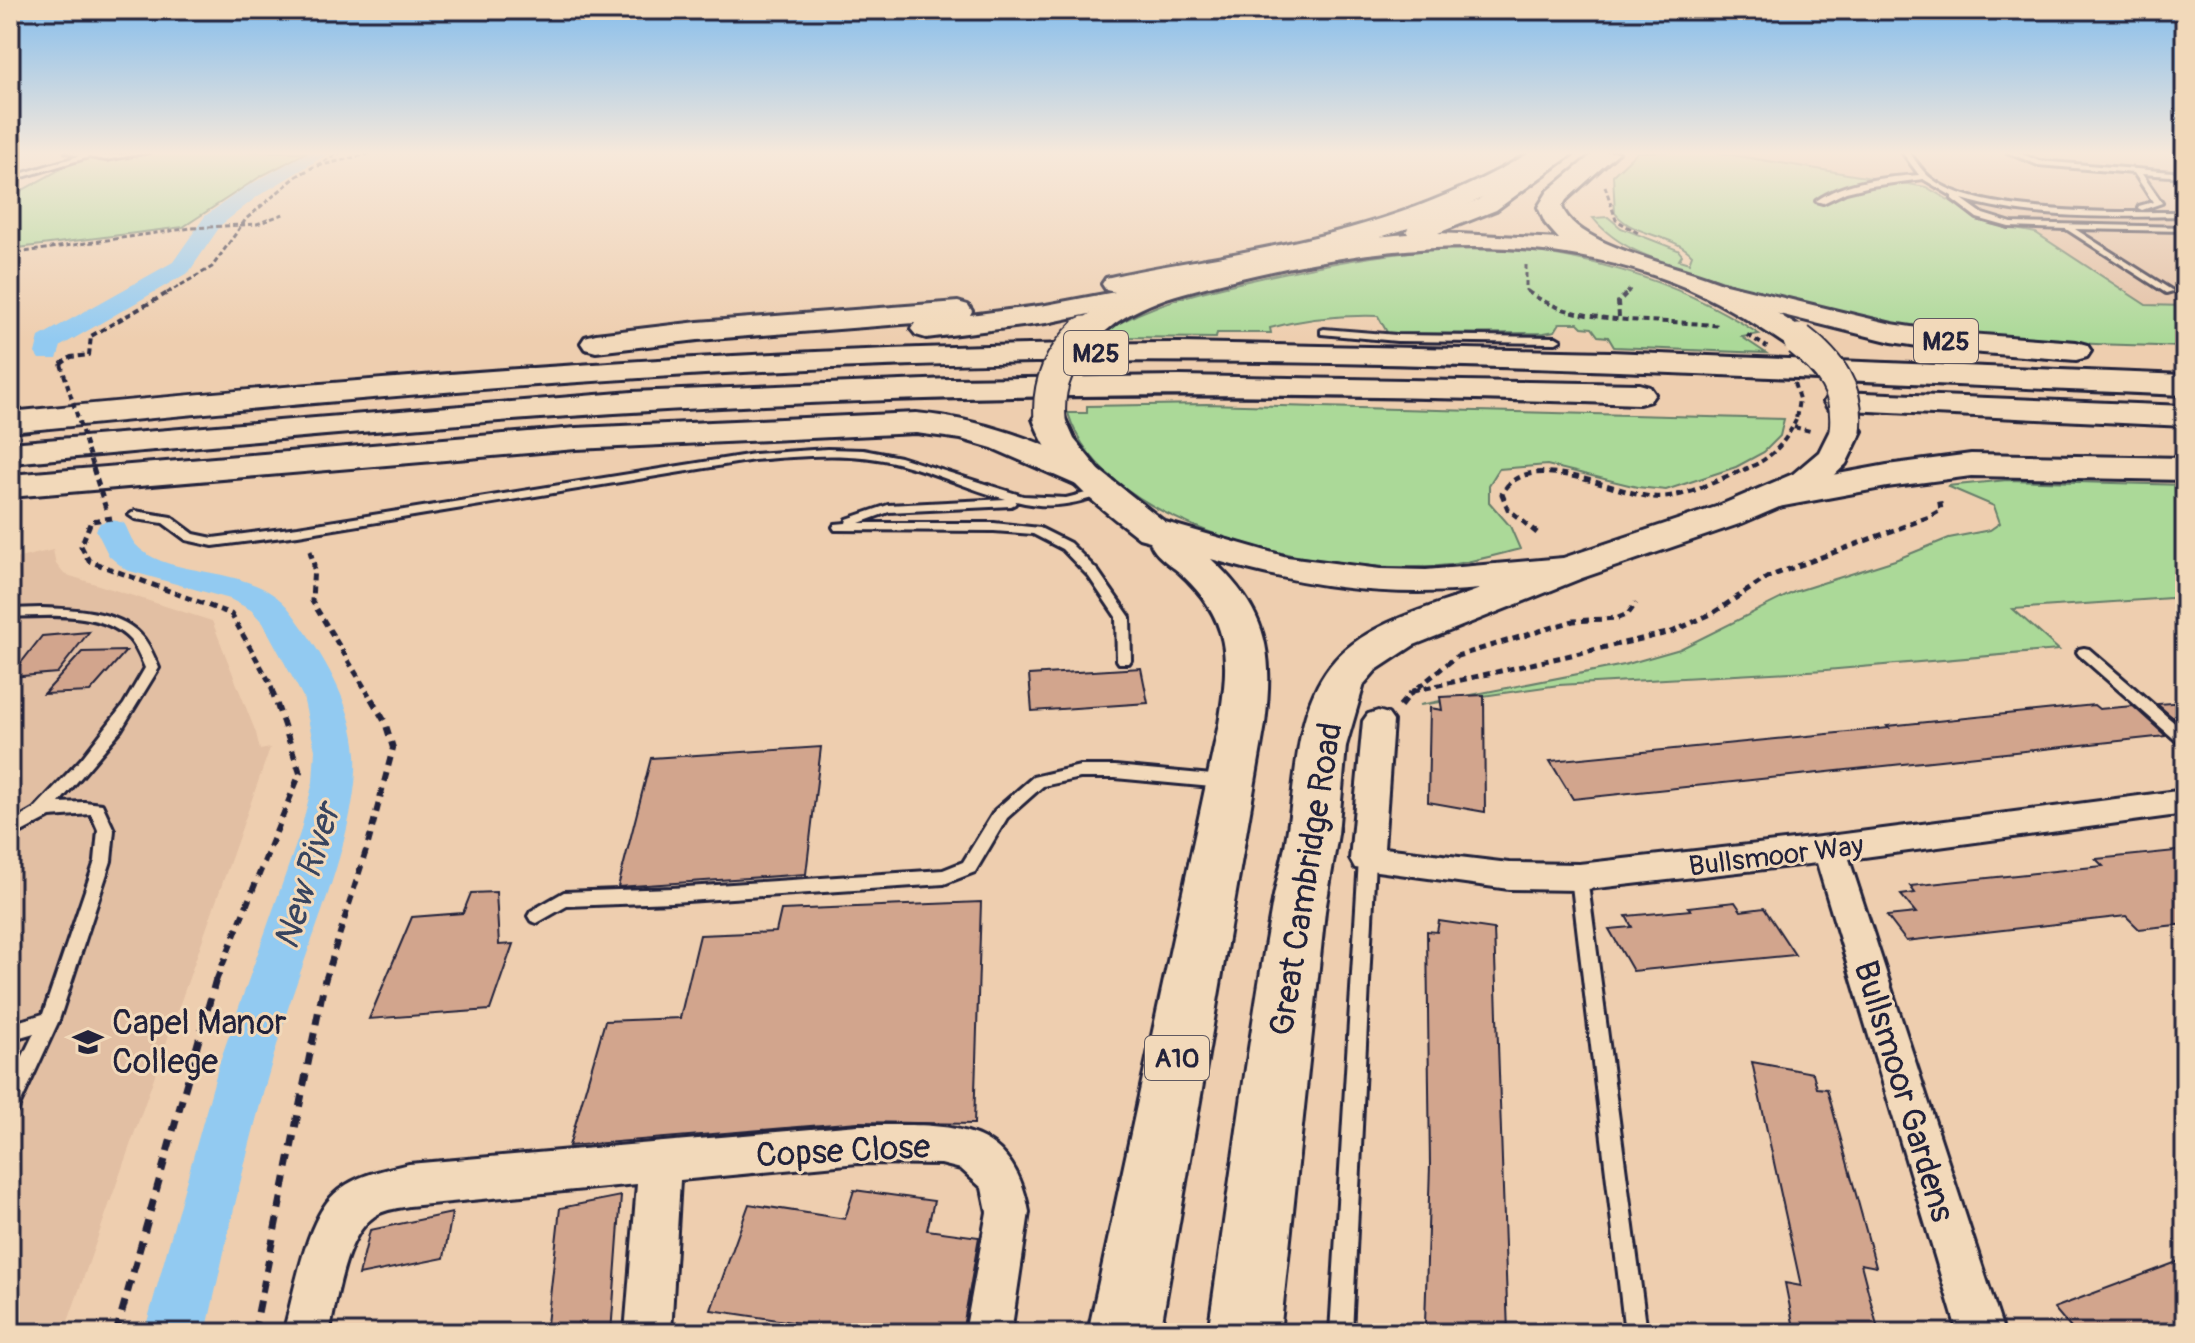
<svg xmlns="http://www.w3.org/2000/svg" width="2195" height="1343" font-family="Pangolin,sans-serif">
<rect width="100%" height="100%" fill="#eeceaf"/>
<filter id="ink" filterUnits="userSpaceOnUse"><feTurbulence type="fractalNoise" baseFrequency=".0125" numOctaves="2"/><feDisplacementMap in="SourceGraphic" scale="16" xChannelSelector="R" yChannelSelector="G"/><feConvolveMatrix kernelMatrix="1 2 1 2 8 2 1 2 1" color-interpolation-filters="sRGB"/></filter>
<g filter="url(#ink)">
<path fill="#e2bfa3" d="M1714 152H2185V306H2146L2036 233 1990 224 1926 187Z
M53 550 56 564 64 574 212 621 256 733 260 750 270 748 64 1333H10V560Z"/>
<path fill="#abd998" stroke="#667e6a" stroke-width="2" d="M125 152H308L261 176 183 227 10 249V197L77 160Z
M1637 152H1714L1926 187 1990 224 2036 233 2146 305 2185 306V347C2084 343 1981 343 1881 323 1823 311 1767 294 1711 277 1669 264 1621 253 1593 218L1608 217 1621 228 1678 250 1682 255 1679 260 1689 263 1692 255C1672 233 1635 238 1615 213L1613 175Z
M1474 247C1575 250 1674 278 1759 334L1742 337 1766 353 1614 347 1608 337 1598 336 1592 328 1582 327 1578 323H1560L1555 331 1544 333 1388 334 1378 316C1340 315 1307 318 1270 328L1271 333H1217L1216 338 1118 337 1121 334 1102 333C1158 299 1211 289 1274 275 1341 261 1405 250 1474 247Z
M1206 404 1784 419 1780 436 1764 452 1736 467 1666 490 1637 487 1547 465 1499 469 1489 485V502L1510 526 1520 549C1496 555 1472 562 1448 565 1339 578 1104 534 1068 413H1087V406Z
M2007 480 2185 485V597L2013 609 2059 650 1826 670 1559 685 1420 705 1624 665 1680 649 1794 592 1895 560 1949 538 1990 530 2000 523 1994 506 1947 486Z"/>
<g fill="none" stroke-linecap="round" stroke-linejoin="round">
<path fill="#92caf1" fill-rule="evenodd" d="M308 152H331L258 196 221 225 189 272 61 346 57 359H39L35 353 39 337 173 262 205 216 244 188Z
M112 520 124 523C128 529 130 538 135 544 168 582 254 560 292 613 322 653 353 704 356 754 360 829 306 948 284 1022 252 1124 229 1229 206 1333H144L220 1061 300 833 313 782 315 750 303 697 263 623 251 610 230 599 126 570 109 556 96 530 100 523Z"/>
</g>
<path fill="#d2a58d" stroke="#22223b" stroke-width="2" d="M89 632 57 673 10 677 42 636Z
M126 651 90 692 44 694 82 652Z
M1141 668 1148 703 1032 711 1029 675Z
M1484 695 1485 812 1428 802 1430 708 1442 710 1440 697Z
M2185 702V728L2157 704Z
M2094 705 2099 709 2133 706 2166 736 1573 799 1550 761 1889 728 1887 726Z
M821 747 806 874 618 887 651 758Z
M2185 850V924L2139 929 2126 916 1906 941 1887 916 1916 913 1901 895 1915 893 1910 886 2103 866 2096 859Z
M496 892 499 945 513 944 490 1010 369 1019 412 917 463 913 471 893Z
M981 902 974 1124 858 1122 569 1146 605 1021 680 1018 700 935 776 932 781 910Z
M1735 902 1741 911 1764 908 1795 955 1633 971 1609 929 1632 927 1626 916 1691 910 1688 907Z
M1439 921 1494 929 1508 1333H1437V1326L1425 1324 1430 1165 1427 931 1437 932Z
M1752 1062 1813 1073 1817 1088 1827 1089 1876 1267 1861 1264 1879 1333H1795L1785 1283 1801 1286Z
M854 1190 934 1201 927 1230 979 1237 962 1333H838L839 1329 711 1310 749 1204 845 1219Z
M621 1196 611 1333H546L560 1208Z
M452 1213 444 1258 359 1275 370 1230Z
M2185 1259V1333H2075L2054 1308Z"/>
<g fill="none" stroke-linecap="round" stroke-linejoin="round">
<g stroke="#22223b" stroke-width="6">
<path id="service" d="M66 152 106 156 149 152 106 160 89 157 10 181V177L79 156Z
M1902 152H1909C1916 161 1923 173 1932 179 1979 216 2125 212 2185 212V216C2112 217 2033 220 1962 199L1983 214 2012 223 2185 227V231L2075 229 2173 291 2166 293 2066 229 2009 227 1977 218 1952 199V196L1923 179 1871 186 1846 192 1823 203 1816 201C1844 181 1886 177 1919 175Z
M2007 152H2017L2039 161 2185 173V177L2142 174 2162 203 2142 210 2138 208 2139 206 2153 202 2134 173 2038 165Z
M1324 329 1397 335 1556 337 1561 340 1556 343 1397 341 1321 334V330Z
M827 449 863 450 900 457 1023 496 1066 498 1102 489 1106 490V494C1073 504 1051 510 1016 501L1015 504 1011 506 889 512 859 523H994L1040 528 1070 543 1098 571 1130 617 1131 660 1129 663H1119L1117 660 1116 617 1089 577 1062 549 1033 534 994 531 835 530 833 527 835 524 846 523 847 519 888 505 1006 499C970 490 937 473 901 464 853 451 803 456 754 460L298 535 213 546 186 540 163 523 135 519 129 515 135 511 171 517 194 534 213 538 298 527 754 454Z
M41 608C73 609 116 610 140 634 149 643 154 657 159 668L121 730 59 803 84 802 102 804 114 830 111 861 59 1020 17 1111 10 1113V1083L34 1033 10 1040V1024L43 1014 95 861 98 830 91 814 50 817 10 838V823L34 809 82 758 124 704 145 668C141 659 137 648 130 640 102 610 47 616 10 617V609Z
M2084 648 2089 649 2185 732V745L2180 744 2079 655 2077 652 2079 649Z
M1080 766H1115L1223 776 1228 778 1231 782 1228 786 1223 788 1115 778H1080L1043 786 1007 818 975 872 944 884 672 902 567 906 537 923 531 921 528 916 531 911 564 892 672 888 943 870 963 862 995 810 1033 777Z
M1367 853 1373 854 1375 859 1352 1333H1330L1359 859 1361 854Z
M1579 870 1585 872 1587 877 1647 1333H1625L1571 877 1573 872Z"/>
</g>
<g stroke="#22223b" stroke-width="6">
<path id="minor" d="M1378 711 1388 714 1393 721 1384 848 1509 863 1579 864 1829 836 2185 790V814L1849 859 2004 1333H1958L1817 863 1579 890 1509 889 1355 868 1350 859 1363 721 1368 714Z
M858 1125C938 1126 1012 1113 1029 1212L1011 1333H965L987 1212 982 1188 961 1169 941 1164 858 1163 680 1180 671 1333H625L637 1184 409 1206C399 1208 387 1209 378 1214 344 1233 338 1297 329 1333H283C295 1293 305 1216 339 1190 360 1174 384 1170 409 1164Z"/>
</g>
<g stroke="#22223b" stroke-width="6">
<path id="trunk" d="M1550 152H1575L1496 210 1438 233 1559 239 1545 223 1538 207 1548 191 1595 152H1619L1566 200 1562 207C1577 248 1682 265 1724 284 1754 297 1782 316 1810 334L1814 340 1810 346 1799 349 1788 346C1751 321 1714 298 1672 282 1516 221 1340 250 1183 293 1160 299 1137 309 1117 322 1109 328 1101 336 1092 339 1086 341 1081 340 1075 338L1070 332C1110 275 1338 239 1408 234L1406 231 1410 226 1478 200Z
M1050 409 1062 412 1074 439 1099 470 1165 522 1287 557 1380 569 1426 570 1563 558 1716 507 1793 474 1819 452 1833 424 1845 421 1857 424 1862 431 1846 464 1819 490 1742 523 1582 578 1414 645 1376 670 1364 684 1346 746 1338 834 1325 911 1280 1333H1208C1229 1193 1246 1052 1271 912 1275 886 1283 861 1287 835 1297 779 1294 713 1330 666 1364 622 1431 608 1480 589 1384 598 1303 586 1211 559 1267 611 1274 650 1265 724L1160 1333H1088L1219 724C1230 658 1231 619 1179 572 1168 563 1153 554 1150 541L1139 538C1096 504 1052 473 1033 419L1038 412Z"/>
</g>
<g stroke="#22223b" stroke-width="6">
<path id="motorway" d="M1531 152H1557C1548 164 1530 172 1517 179 1408 244 1277 262 1154 285L1162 287 1166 293 1162 299 1152 301 1046 323 926 338 916 335 911 329 915 323 698 340 596 352 585 349 581 343 585 337 596 334 698 322 958 302 968 305 972 311 970 315 1046 305 1115 292 1106 290 1102 284 1106 278C1152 267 1199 261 1244 252 1351 232 1438 207 1531 152Z
M1713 281 1892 324 1943 332 2076 342 2087 345 2091 351 2087 357 2076 360 1943 350 1892 342 1703 295 1699 289 1703 283Z
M1180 343 1610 352 2185 375V395C1802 379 1419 357 1036 362 693 367 351 398 10 432V412C401 374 786 345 1180 343Z
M1180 376 1639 384 1650 387 1655 394 1650 401 1639 404C1333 393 1027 391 721 407 484 419 247 442 10 463V443L632 392 950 379Z
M1840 392 2185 406V426L1828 409 1824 402 1828 395Z
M916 413C982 419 1040 441 1099 470L1104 478 1099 486 1086 489 992 448 961 439 916 433 576 449 10 497V475L576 428Z
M1971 454 2185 458V480L1971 476 1887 487 1778 507 1765 504 1760 496 1765 488 1778 485 1887 465Z"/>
</g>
<path stroke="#22223b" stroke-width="3" stroke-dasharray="5 3" stroke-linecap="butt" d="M318 166 376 152
M1605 186 1616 220 1640 234
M10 254 191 228 257 224 286 213
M1526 265V290L1530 293
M167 293 212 267 246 219 297 176 341 152
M1627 293 1631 288"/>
<path stroke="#22223b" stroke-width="4" stroke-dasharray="6 4" stroke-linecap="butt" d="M1527 291C1579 329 1659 317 1720 326
M1619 317 1618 302 1629 291
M61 364 71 357 89 355 91 336 171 291
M1794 427 1810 431
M1743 470C1770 460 1784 445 1796 420"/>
<path stroke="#22223b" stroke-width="5" stroke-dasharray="7 5" stroke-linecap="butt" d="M112 518 91 521 81 546 89 561 231 614 269 681 274 695
M1537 533 1508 509 1502 494C1527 446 1612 493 1653 497 1683 500 1720 478 1748 468
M310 551 314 565 312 601 369 695
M1413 691 1672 632 1713 613 1768 577 1929 517 1941 510 1939 497
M1409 695 1457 656 1573 621 1618 618 1628 614 1636 603"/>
<path stroke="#22223b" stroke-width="6" stroke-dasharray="9 7" stroke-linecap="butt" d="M1400 706 1411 693
M216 981 300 773 273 693
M325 981 368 844 393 748 385 722 368 693"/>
<path stroke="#22223b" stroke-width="7" stroke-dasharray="12 9" stroke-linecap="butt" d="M116 1333 216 979
M254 1333 325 979"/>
<use href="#service" fill="#f2d9ba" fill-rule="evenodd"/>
<use href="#minor" fill="#f2d9ba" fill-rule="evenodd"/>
<use href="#trunk" fill="#f2d9ba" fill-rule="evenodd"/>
<use href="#motorway" fill="#f2d9ba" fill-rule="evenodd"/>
<g stroke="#22223b" stroke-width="35" stroke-linecap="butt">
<path id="trunk-bridge" d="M1799 340C1830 364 1850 390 1845 431
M1050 419C1047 383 1060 357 1085 332"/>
</g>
<path stroke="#22223b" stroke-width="4" stroke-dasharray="6 4" stroke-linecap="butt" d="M1747 335 1767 347
M61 364 94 470
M1794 383 1799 399 1796 420"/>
<path stroke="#22223b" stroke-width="5" stroke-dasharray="7 5" stroke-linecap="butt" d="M93 468 106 509"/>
<use href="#trunk-bridge" stroke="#f2d9ba" stroke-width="31"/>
</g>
</g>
<linearGradient id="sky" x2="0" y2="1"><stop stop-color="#85bdec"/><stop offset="0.45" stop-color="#f7e9db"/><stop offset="1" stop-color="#f7e9db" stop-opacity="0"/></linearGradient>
<rect width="2195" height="340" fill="url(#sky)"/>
<defs>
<g id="university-bare" transform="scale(2.4)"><path d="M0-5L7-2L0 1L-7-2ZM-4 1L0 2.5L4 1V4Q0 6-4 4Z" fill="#22223b" stroke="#f2d9ba" stroke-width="2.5" paint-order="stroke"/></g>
</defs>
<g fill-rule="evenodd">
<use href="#university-bare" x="88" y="1042"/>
</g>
<g text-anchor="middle" stroke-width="6" stroke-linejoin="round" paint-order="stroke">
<g fill="#f2d9ba" stroke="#605961" stroke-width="2">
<rect x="1914" y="319" width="64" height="44" rx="6"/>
<rect x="1064" y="331" width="64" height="44" rx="6"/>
<rect x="1145" y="1036" width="64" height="44" rx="6"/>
</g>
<g font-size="26" font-weight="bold" fill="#22223b">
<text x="1946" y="350">M25</text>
<text x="1096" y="362">M25</text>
<text x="1177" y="1067">A10</text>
</g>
<g font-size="28" fill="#22223b" stroke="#f2d9ba">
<text transform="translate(1776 855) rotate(-7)" y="10">Bullsmoor Way</text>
</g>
<g font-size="34" fill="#22223b" stroke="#f2d9ba">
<text transform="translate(1305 879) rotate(-81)" y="12">Great Cambridge Road</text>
<text transform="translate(1905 1091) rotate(73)" y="12">Bullsmoor Gardens</text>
<text transform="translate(843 1150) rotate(-3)" y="12">Copse Close</text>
</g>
<g font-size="34" fill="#22223b" stroke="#f2d9ba" text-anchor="start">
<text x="112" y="1034">Capel Manor<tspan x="112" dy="39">College</tspan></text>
</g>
<g font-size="36" font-style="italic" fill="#38445f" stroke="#f2d9ba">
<text transform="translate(306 876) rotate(-73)" y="13">New River</text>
</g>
</g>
<rect width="2195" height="1343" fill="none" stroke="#f2d9ba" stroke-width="40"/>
<rect x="20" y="20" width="2155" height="1303" fill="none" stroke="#22223b" stroke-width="3" filter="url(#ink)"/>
</svg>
